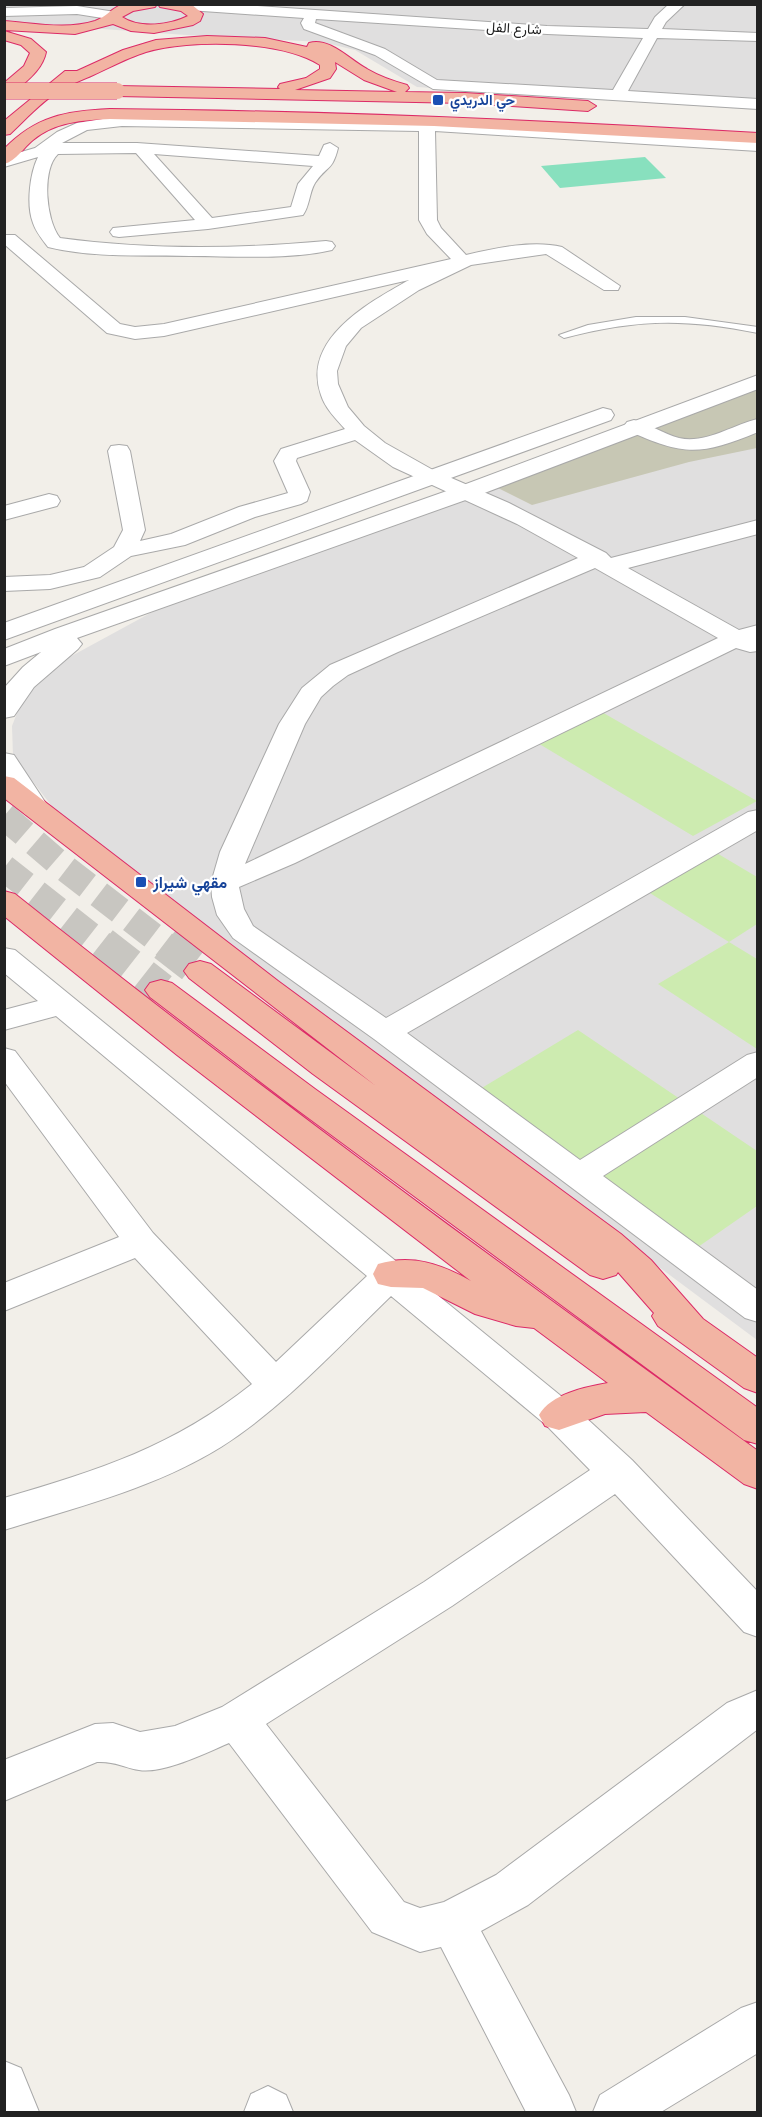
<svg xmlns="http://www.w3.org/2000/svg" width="762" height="2117" font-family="'Noto Sans',Vazirmatn,sans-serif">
<rect width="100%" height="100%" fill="#f2efe9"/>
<path fill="#e0dfdf" d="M4 5H757V110L417 87 355 50 322 42 186 35 5 22Z
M757 383V1340L68 827 13 756 12 726 22 700 55 665 167 604Z"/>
<path fill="#c7c7b4" d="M757 383V448L689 462 532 505 484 481Z"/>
<path fill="#cdebb0" d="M600 711 757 801 693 836 536 742Z
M715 852 757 877V924L729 942 757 959V1049L658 984 729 942 645 890Z
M578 1030 757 1151V1206L698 1247 480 1089Z"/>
<path fill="#88e0be" d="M645 157 666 178 560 188 541 166Z"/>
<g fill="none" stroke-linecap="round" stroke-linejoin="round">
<path stroke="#c8c6c1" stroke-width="27" stroke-dasharray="27 14" stroke-linecap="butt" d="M4 816 62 866 166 946
M4 868 104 946"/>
<path stroke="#c8c6c1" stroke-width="35" stroke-dasharray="35 17" stroke-linecap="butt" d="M102 944 161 990
M165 944 200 971"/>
<g stroke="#a9a9a9" stroke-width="2">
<path id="service" d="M636 317H685L758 327V333C684 318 636 319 564 338L559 335 588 325Z"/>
</g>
<g stroke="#a9a9a9" stroke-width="2">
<path id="minor" d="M229 4 547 26 648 29 655 17 669 4H685L666 22 662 29 758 33V41L657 38 628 91 758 99V109L433 89 375 55 304 29 301 23 304 18 174 9 167 5ZM316 19 547 34 643 38 613 90 437 80 385 49 315 23Z
M77 6 115 12 122 16 115 20 77 14 4 16V8Z
M122 116 427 121 758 141V151L435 131 437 220 441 228 466 255C496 248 533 240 562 247L620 286 618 290H604L546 254 471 265 419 290 361 328 346 346 337 371 338 384 348 407 364 426 385 443 433 470 509 503 606 553 611 558 758 520V534L628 568 739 630 758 625V651L750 652 736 648 295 863 239 887 244 909 253 926 386 1018 748 812 758 810V830L407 1033 580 1160 747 1055 758 1052V1077L603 1176 758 1290V1322L745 1318 374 1039 233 938 217 915 212 897 211 883 220 852 279 724 302 688 330 665 578 558 517 524 393 467 355 440 297 458 296 461 310 492 307 501 301 504 255 517 185 545 131 556 100 577 50 589 4 591V577L50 575 84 567 114 547 123 530 108 451 111 446 119 445 127 446 130 451 145 530 140 541 171 534 239 507 288 493 274 461 281 449 345 429C336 419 325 408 321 395 301 339 370 302 409 280L164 336 135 339 107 333 4 244V235H15L120 324 135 327 164 324 451 259 427 234 419 220V131L122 126 87 130 62 143H137L319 156 324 145 330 143 338 148C332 172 327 165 315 183 309 193 310 205 303 215L208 229 119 237 113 236 110 232 113 228 195 220 136 153 58 154C41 170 46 221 60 238 147 250 239 249 326 241L332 242 335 246 332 250C289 260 234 256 190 256 144 255 93 258 48 247 42 239 36 232 33 223 26 205 30 173 38 157L4 167V157L35 148 57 132 77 123ZM154 154 313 166 298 184 291 207 212 218ZM595 568 718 638 245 864 305 724 321 697 333 686 348 675 398 652Z
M758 419V432C700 456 683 456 627 430L624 426 627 422 634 420C650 424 663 434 679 438 706 444 732 425 758 419Z
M49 494 57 496 60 501 57 506 4 520V506Z
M4 948 15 950 572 1405 632 1460 758 1592V1637L744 1632 615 1494 452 1606 266 1724 404 1902 420 1908 444 1902 496 1875 727 1703 758 1690V1729L528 1905 481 1931 569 2095 576 2112H526L441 1947 420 1952 372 1932 229 1743C206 1753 163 1774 139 1770 122 1767 115 1761 97 1762L4 1801V1760L95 1724 113 1723 140 1732 175 1726 222 1707 424 1582 590 1470 546 1425 391 1296C337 1348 285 1406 221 1447 155 1488 78 1507 4 1530V1498C99 1470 173 1447 252 1384L135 1258 4 1311V1283L119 1237 4 1081V1048L15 1051 153 1233 276 1362 367 1276 56 1016 4 1030V1010L38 1001 4 973Z
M758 2002V2053L661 2112H593L600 2095 741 2008Z
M4 2061 21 2068 39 2112H4Z
M268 2086 286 2095 293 2112H244L251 2094Z"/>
</g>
<g stroke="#a9a9a9" stroke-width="2">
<path id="tertiary" d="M758 375V389L474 497 77 638 82 644 78 649 34 687 14 716 4 718V688L23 667 41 652 4 666V649L55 629 458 487Z
M603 408 611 410 614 415 611 420 4 640V623Z
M4 753 14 755 49 808 45 814 35 817 25 814 4 783Z"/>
</g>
<g stroke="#dc2a67" stroke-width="2">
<path id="trunk" d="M123 4H157L155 7 133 11 122 17C140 29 170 25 188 16L181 11 160 7 158 4H191L203 14 200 21 193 25 154 33 131 31 113 24 75 34 4 30V21C33 23 67 30 95 21 106 17 112 8 123 4Z
M4 31 31 39 46 52C42 72 23 83 10 96L4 98V83L24 66 30 53 21 45 4 40Z
M207 36 265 38 307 47 309 43C330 37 350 60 367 69 379 76 393 81 407 85L409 88 405 92 465 93 588 101 596 106 588 111 465 103 117 96 109 91 117 86 280 89 278 87 280 84 306 78 320 69V65C281 40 190 39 146 52 127 58 109 68 91 76 82 80 71 84 62 89 43 100 26 119 10 134L4 135V121L65 71H77L123 50 156 40ZM335 62 364 80 397 92 295 90 330 78 336 69Z
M110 109C326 111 542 120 758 133V143L434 126 110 119C82 120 55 122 33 140 24 147 16 161 4 164V149C36 116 66 111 110 109Z
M4 776 14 778 278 981 621 1234 651 1260 703 1319 758 1358V1393L744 1388 658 1326 652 1316 654 1313 618 1272 616 1275 603 1279 590 1275 313 1074 189 978 184 971 189 964 200 961 211 964 376 1086 4 798Z
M4 891 15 894C257 1087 507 1269 758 1451V1489L744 1484 646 1412 605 1414 559 1430 545 1426 539 1415C551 1394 585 1387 608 1383L534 1328 516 1326 475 1314 423 1288 391 1287 378 1284 373 1274 378 1264C412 1254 441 1264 471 1281L177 1055 4 916Z
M161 980 172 983 315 1089 758 1408V1444L744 1440 291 1105 150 997 145 990 150 983Z"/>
</g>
<use href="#service" fill="#fff" fill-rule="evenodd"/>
<use href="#minor" fill="#fff" fill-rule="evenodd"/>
<use href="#tertiary" fill="#fff" fill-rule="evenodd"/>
<use href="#trunk" fill="#f2b4a3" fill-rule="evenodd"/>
<g stroke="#dc2a67" stroke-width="17" stroke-linecap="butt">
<path id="trunk-bridge" d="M4 91H117"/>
</g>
<use href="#trunk-bridge" stroke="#f2b4a3" stroke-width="16"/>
</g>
<g fill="#1a4fb4" stroke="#fff" stroke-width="2">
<rect x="432" y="94" width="12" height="12" rx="3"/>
<rect x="135" y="876" width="12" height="12" rx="3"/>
</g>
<g text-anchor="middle" stroke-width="4.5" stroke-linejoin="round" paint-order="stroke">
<g font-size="14" fill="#222" stroke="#fff">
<text transform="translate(514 28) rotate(3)" y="5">شارع الفل</text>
</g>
<g font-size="14" font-weight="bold" fill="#164399" stroke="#fff" text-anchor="start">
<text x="450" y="105">حي الدريدي</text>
</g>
<g font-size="16" font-weight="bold" fill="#164399" stroke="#fff" text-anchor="start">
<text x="153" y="888">مقهي شيراز</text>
</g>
</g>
<rect width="762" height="2117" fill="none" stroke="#222222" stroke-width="12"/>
</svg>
